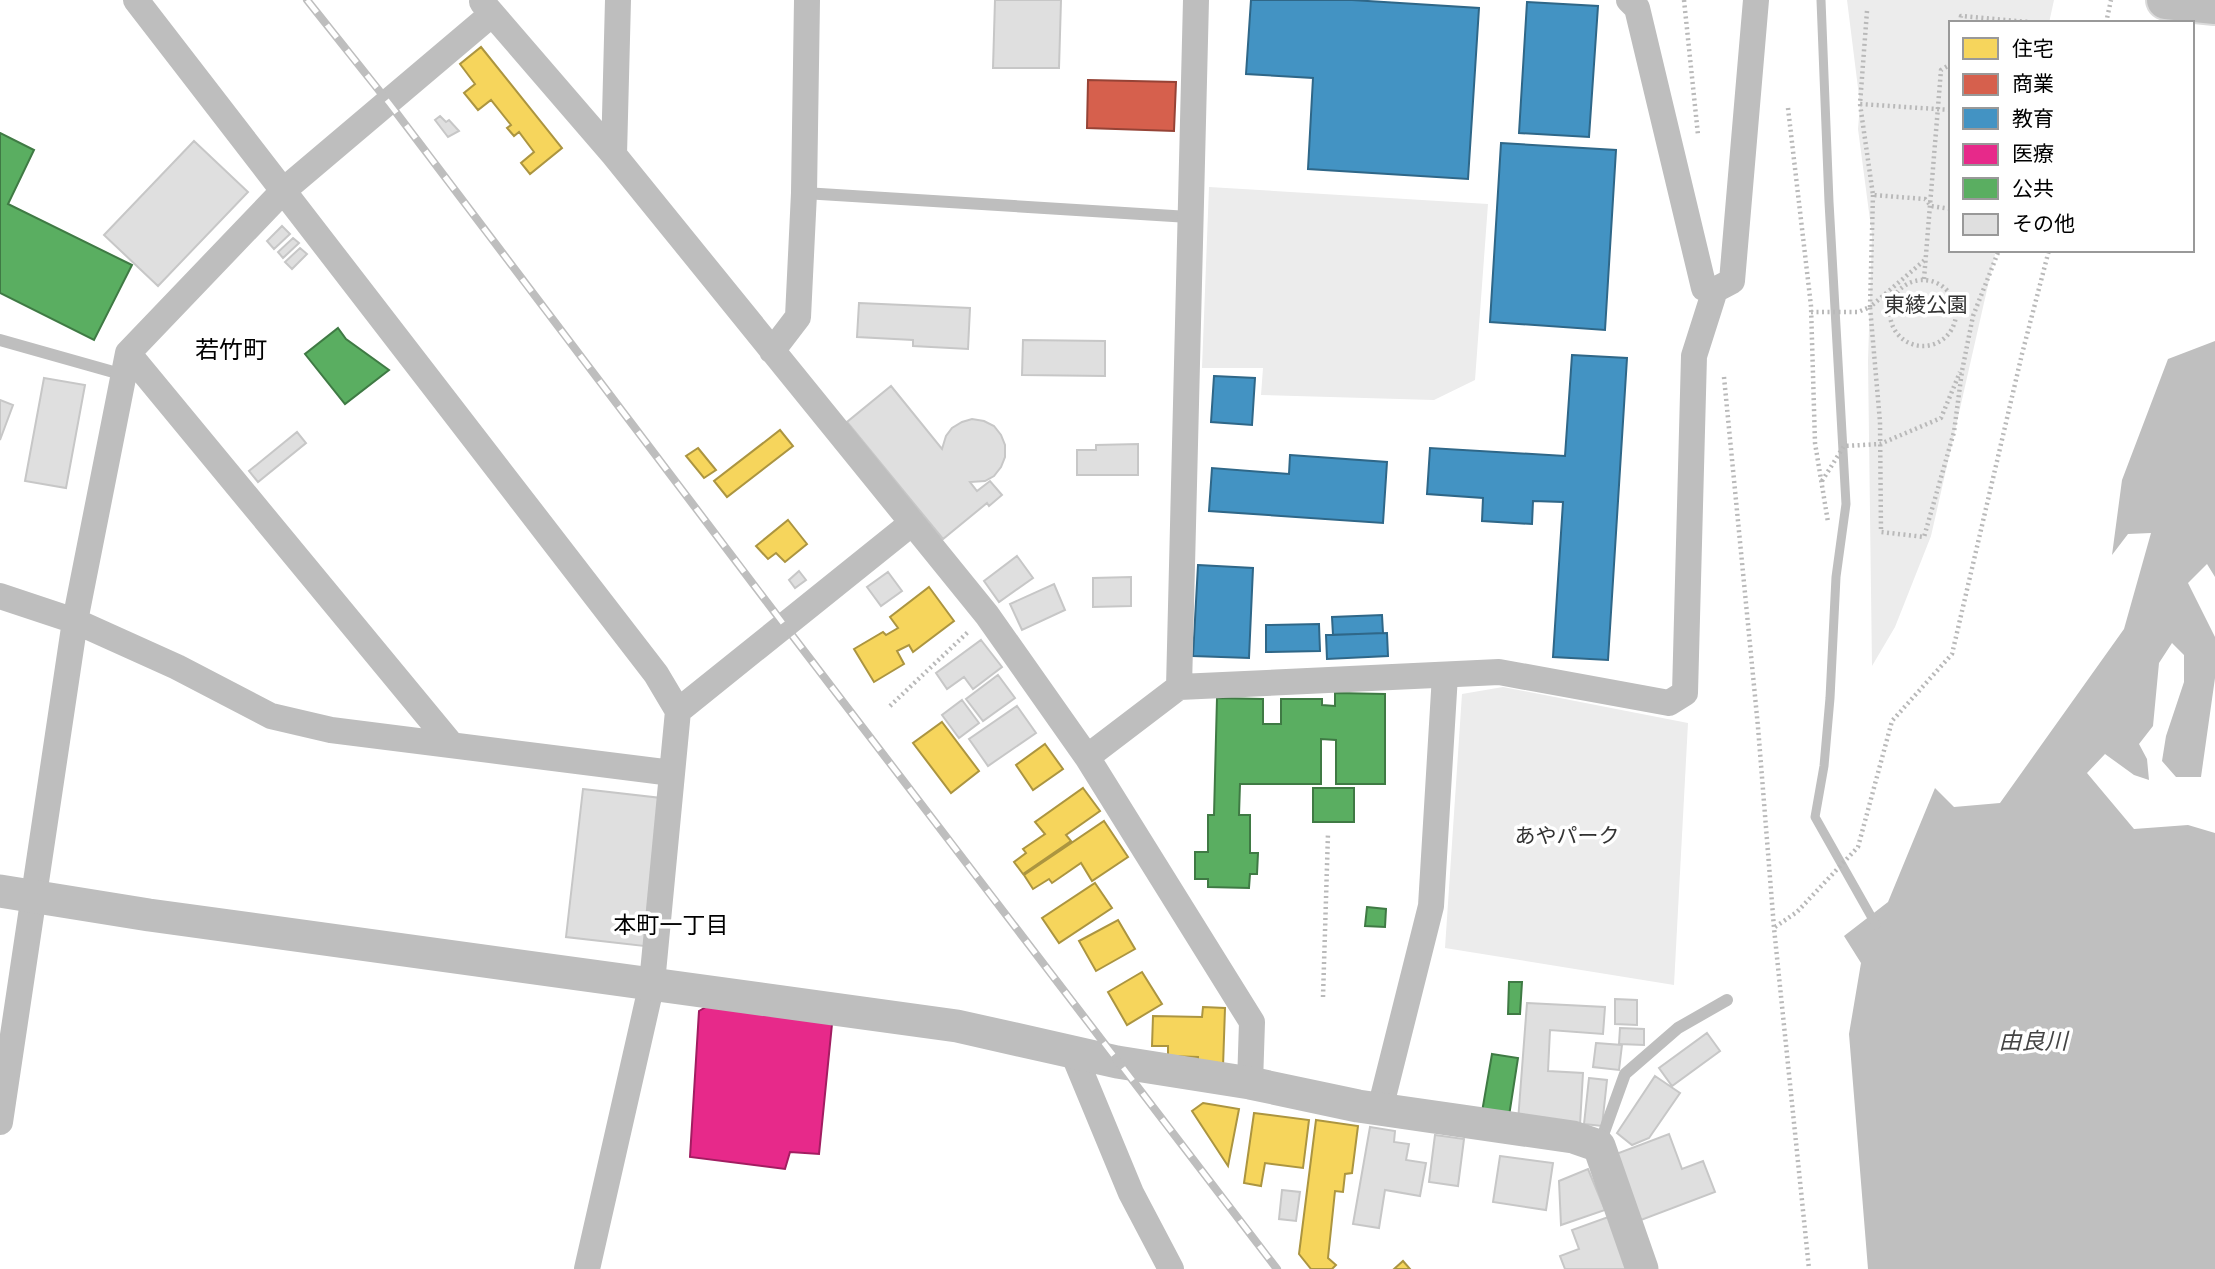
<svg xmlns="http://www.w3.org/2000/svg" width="2215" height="1269" font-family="'Alegreya Sans','Noto Sans JP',sans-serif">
<rect width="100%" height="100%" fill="#fff"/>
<path fill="#ececec" d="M1847 0H2054L2049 23H1951V250H1996L1931 536 1895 627 1872 666 1868 361 1872 235 1858 129 1860 104Z
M1209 187 1488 204 1475 380 1434 400 1261 395 1263 368H1202Z
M1503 687 1688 723 1674 985 1445 948 1462 694Z"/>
<path fill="#bfbfbf" d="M2215 341V577L2207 564 2188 583 2215 637V678L2201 777H2176L2162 761 2166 736 2184 682V655L2172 643 2159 663 2153 726 2139 744 2147 759 2149 780 2134 775 2105 754 2087 773 2134 829 2188 825 2215 833V1269H1868L1849 1034 1861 963 1844 936 1888 902 1935 788 1954 807 2000 803 2124 629 2151 533 2128 534 2112 555 2122 480 2168 359Z"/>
<path fill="#f6d55c" stroke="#ac9540" stroke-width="2" d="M481 47 562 148 530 174 521 163 534 152 519 132 514 136 507 128 511 125 491 100 478 110 464 93 475 84 460 64Z
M780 430 793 446 727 497 714 481Z
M698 448 716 470 704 478 686 456Z
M788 520 807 544 785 562 776 553 768 559 756 546Z
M929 587 954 621 913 652 909 645 897 651 904 664 874 682 854 649 883 632 886 635 898 628 890 617Z
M942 722 979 771 951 793 913 743Z
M1045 744 1063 769 1033 790 1016 765Z
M1083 788 1100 811 1066 835 1071 841 1023 874 1014 862 1026 853 1023 849 1045 834 1035 822Z
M1104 821 1128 857 1092 881 1081 863 1052 883 1049 879 1033 889 1024 875Z
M1095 883 1112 908 1059 943 1042 918Z
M1118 920 1135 949 1096 971 1079 941Z
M1142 972 1162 1004 1127 1025 1108 992Z
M1203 1007 1225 1008 1223 1067H1198V1057L1168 1056V1046H1152L1153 1016 1202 1017Z
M1203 1103 1239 1109 1228 1166 1192 1111Z
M1254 1113 1309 1120 1303 1168 1265 1163 1261 1186 1244 1183Z
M1316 1120 1358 1126 1352 1173 1345 1174 1343 1192 1335 1191 1328 1258 1336 1265 1332 1269H1311L1299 1254Z
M1403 1261 1410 1269H1394Z"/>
<path fill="#d6604d" stroke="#964336" stroke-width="2" d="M1088 80 1176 82 1174 131 1087 128Z"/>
<path fill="#4393c3" stroke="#2f6788" stroke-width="2" d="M1251 0H1352L1479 8 1468 179 1308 169 1313 78 1246 74Z
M1527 2 1598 6 1589 137 1519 133Z
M1501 143 1616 150 1605 330 1490 322Z
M1572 355 1627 358 1608 660 1553 657 1563 502 1533 501 1532 524 1482 521 1483 498 1427 494 1430 448 1565 456Z
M1214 376 1255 378 1252 425 1211 422Z
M1290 455 1387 462 1383 523 1209 511 1212 468 1289 474Z
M1198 565 1253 568 1249 658 1193 656Z
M1382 615 1383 633 1333 635 1332 617Z
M1319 624 1320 651 1266 652V625Z
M1387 633 1388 656 1327 659 1326 635Z"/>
<path fill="#e7298a" stroke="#a21d61" stroke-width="2" d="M718 1000 833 1014 819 1154 790 1152 785 1169 690 1157 699 1011Z"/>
<path fill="#5aae61" stroke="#3f7a44" stroke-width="2" d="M0 133 34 150 8 204 132 265 94 340 0 293Z
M338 328 346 339 389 370 345 404 305 354Z
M1335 693 1385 694V784H1336V740L1321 739V784H1240L1239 815H1250V853H1258L1257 874H1250L1249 888 1208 887V879H1195V852H1208V815H1214L1217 698 1263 699V724H1281V699H1322V705L1335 706Z
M1313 788H1354V822H1313Z
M1367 907 1386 909 1385 927 1365 926Z
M1509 982H1522L1520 1014H1508Z
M1492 1054 1518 1058 1509 1116 1482 1112Z"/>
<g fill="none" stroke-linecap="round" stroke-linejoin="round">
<path stroke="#bfbfbf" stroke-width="9" d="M1821 0 1829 202 1846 504 1836 577 1830 698 1824 766 1815 817 1876 925"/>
</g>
<path fill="#dfdfdf" stroke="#c7c7c7" stroke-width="2" d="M995 0H1061L1059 68H993Z
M440 116 446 122 449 120 459 131 448 137 435 120Z
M194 141 248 192 158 286 104 235Z
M282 226 290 234 274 249 267 241Z
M293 238 299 243 283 258 278 252Z
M300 248 307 254 292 269 285 262Z
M859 303 970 308 968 349 913 346V340L857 337Z
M1023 340 1105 341V376L1022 375Z
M44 378 85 385 66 488 25 481Z
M891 386 942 449 946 436 952 428 962 422 972 419 984 421 994 426 1001 435 1005 445V457L1001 467 994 476 985 481 970 482 977 491 990 481 1002 495 989 506 987 503 943 539 847 422Z
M0 400 13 405 0 440Z
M297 432 306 443 258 482 249 471Z
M1138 444V475H1077V450H1096V445Z
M1017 556 1033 578 999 602 984 581Z
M799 571 806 580 795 588 789 580Z
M888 572 902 591 881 606 867 587Z
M1131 577V606L1093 607V578Z
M1054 584 1065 610 1022 630 1010 604Z
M981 640 1002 667 973 689 964 677 947 689 936 673Z
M998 675 1015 698 983 721 966 699Z
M962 700 979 723 959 738 942 715Z
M1017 706 1036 733 988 766 969 739Z
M583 789 661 798 644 946 566 937Z
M1615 999 1637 1000V1025L1615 1024Z
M1527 1003 1605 1007 1603 1034 1550 1030 1548 1071 1583 1073 1580 1125 1518 1121Z
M1620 1028 1644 1029V1045L1619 1044Z
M1707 1033 1720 1051 1672 1086 1659 1068Z
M1596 1043 1622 1045 1619 1070 1593 1067Z
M1655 1076 1680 1093 1649 1138 1632 1145 1617 1133Z
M1589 1078 1607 1080 1602 1126 1584 1124Z
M1370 1127 1395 1131 1394 1142 1409 1144 1406 1160 1426 1163 1420 1196 1385 1190 1379 1228 1353 1224Z
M1669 1134 1682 1169 1703 1161 1715 1192 1641 1220 1616 1154Z
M1435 1135 1464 1139 1458 1186 1429 1182Z
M1500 1156 1553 1163 1546 1210 1493 1202Z
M1588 1169 1605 1210 1561 1225 1559 1181Z
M1282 1190 1300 1192 1296 1221 1279 1219Z
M1611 1216 1631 1269H1565L1560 1256 1579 1249 1572 1230Z"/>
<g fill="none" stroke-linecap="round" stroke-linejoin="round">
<g stroke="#dbdbdb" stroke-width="42">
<path id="primary" d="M2166 0 2215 5"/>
</g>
<path stroke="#b9b9b9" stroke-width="4.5" stroke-dasharray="2 3.5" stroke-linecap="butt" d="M1684 0 1698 135
M1867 11 1860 104 1951 110
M1960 23 1961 16 2040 23
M2106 23 2111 0
M1860 104 1873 195 1925 199 1931 206 1951 209
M1788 108 1811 306 1815 443 1828 522
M1873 195 1870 307 1926 259
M1924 279 1941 70 1951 64
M1890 313a33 33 0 1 1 66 0a33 33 0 1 1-66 0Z
M1811 312H1858L1870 307 1880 422 1881 532 1924 537 1954 432 1962 371 1973 316 1999 250
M1724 377 1758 727 1774 928 1809 1269
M1822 481 1844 446 1880 444 1941 418 1960 372
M890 706 968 632
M1775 927 1797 912 1858 847 1892 721 1952 654 2022 354 2049 250
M1323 997 1328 833"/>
<path stroke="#bebebe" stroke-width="12" d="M804 193 1189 217
M0 340 124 375
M1599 1146 1625 1074 1678 1028 1727 1000"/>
<path stroke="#bebebe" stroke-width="26" d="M136 0 656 674 678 711 652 983 587 1269
M1629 0 1637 8 1704 288 1715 290 1732 281 1756 0
M482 2 614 155 987 615 1087 757
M614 155 618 0
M772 351 798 317 804 193 807 0
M128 353 451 744
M0 596 75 621 177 667 271 716 331 730 672 773
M1179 687 1196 0
M678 711 912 523
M1073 1053 1131 1193 1171 1269
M1250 1083 1252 1022 1087 757 1179 687 1499 672 1669 703 1685 693 1694 356 1715 290
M1380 1109 1431 906 1445 675
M0 1122 75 621 128 353 284 190 492 14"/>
<path stroke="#bebebe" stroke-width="33" d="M0 891 149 915 957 1026 1117 1062 1250 1083 1358 1106 1573 1137 1599 1146 1642 1269"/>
<use href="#primary" stroke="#bebebe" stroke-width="38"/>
<g stroke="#bebebe" stroke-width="8">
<path id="rail" d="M307 0 389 103 785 626 1277 1269"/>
</g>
<use href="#rail" stroke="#fff" stroke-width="5" stroke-dasharray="16" stroke-linecap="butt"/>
</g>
<g text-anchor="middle" stroke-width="7" stroke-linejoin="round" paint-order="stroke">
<g font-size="21" fill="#333" stroke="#fff">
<text x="1926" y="312">東綾公園</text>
<text x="1567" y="843">あやパーク</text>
</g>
<g font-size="23" fill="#000" stroke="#fff">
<text x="671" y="933">本町一丁目</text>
</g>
<g font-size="23" font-style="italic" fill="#444" stroke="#fff">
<text x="2033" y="1049">由良川</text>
</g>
<g font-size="24" fill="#000" stroke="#fff">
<text x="231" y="358">若竹町</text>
</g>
</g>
<rect x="1949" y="21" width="245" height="231" fill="#ffffff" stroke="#999999" stroke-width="2"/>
<rect x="1963" y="38" width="35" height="21" fill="#f6d55c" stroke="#999999" stroke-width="2"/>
<text x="2012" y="56" font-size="21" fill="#000000">住宅</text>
<rect x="1963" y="74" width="35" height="21" fill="#d6604d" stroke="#999999" stroke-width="2"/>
<text x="2012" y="91" font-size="21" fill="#000000">商業</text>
<rect x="1963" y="108" width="35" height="21" fill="#4393c3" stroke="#999999" stroke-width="2"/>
<text x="2012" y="126" font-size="21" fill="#000000">教育</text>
<rect x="1963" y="144" width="35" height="21" fill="#e7298a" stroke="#999999" stroke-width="2"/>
<text x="2012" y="161" font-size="21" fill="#000000">医療</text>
<rect x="1963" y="178" width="35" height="21" fill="#5aae61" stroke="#999999" stroke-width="2"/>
<text x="2012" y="196" font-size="21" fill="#000000">公共</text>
<rect x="1963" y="214" width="35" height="21" fill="#dfdfdf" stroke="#999999" stroke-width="2"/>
<text x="2012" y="231" font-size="21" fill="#000000">その他</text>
</svg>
